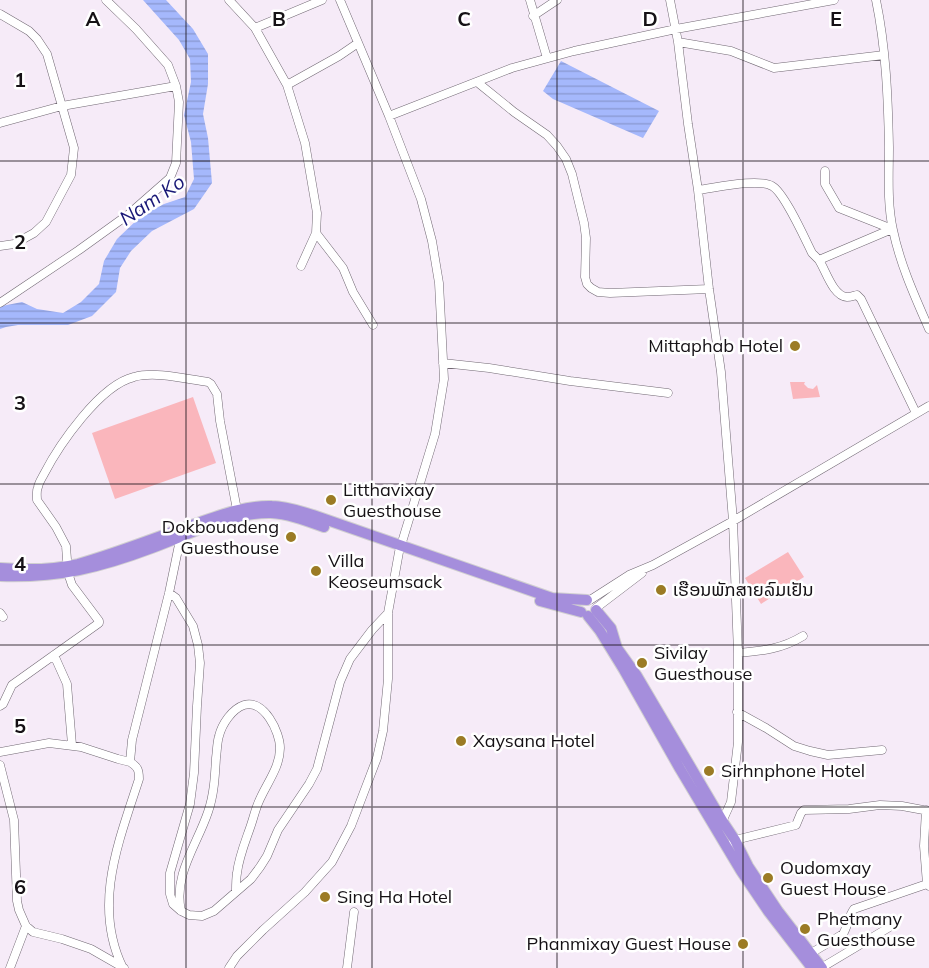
<svg xmlns="http://www.w3.org/2000/svg" width="929" height="968" font-family="Mulish,'Noto Sans Lao',sans-serif">
<defs>
<pattern id="water-rules" width="6" height="5" patternUnits="userSpaceOnUse" patternTransform="scale(1.5)"><rect width="6" height="5" fill="#a5b8fc"/><path d="M0 2.5h6" fill="none" stroke="#8d9dd7"/></pattern>
</defs>
<rect width="100%" height="100%" fill="#f6ebf8"/>
<path fill="#fab6bc" d="M790 382H805L804 384 808 388 813 389 817 385 820 397 793 399Z
M193 397 216 463 115 499 92 433Z
M788 552 804 577 761 604 745 578Z"/>
<path fill="url(#water-rules)" d="M143 0H166L193 29 208 54V84L203 114 208 138 212 183 194 209 152 231 131 251 120 268 116 292 92 316 68 325H18L6 327 0 329V307L2 306 22 302 37 309 63 313 81 302 99 284 104 261 117 239 141 216 164 204 185 197 194 179 191 142 184 115 191 82 190 59 179 40Z
M561 61 659 111 643 138 553 99 543 91Z"/>
<g fill="none" stroke-linecap="round" stroke-linejoin="round">
<g stroke="#716873" stroke-width="9">
<path id="minor" d="M229 0 255 28 287 85 305 143 317 213 316 233 301 266
M530 0 547 58
M670 0 678 42 688 124 698 190 709 289 721 372 733 521 738 653V742L731 802 721 824
M876 0C886 48 888 98 889 147 889 174 887 203 893 230 900 264 915 297 929 329
M0 14 29 31 37 39 47 54 74 148 71 175 46 222 34 233 14 244 0 246
M533 16 557 0
M255 28 322 0
M678 42 731 51 774 68 884 55
M477 82 514 112 547 135 557 146 566 159 572 174 584 223 586 238 585 277 587 284 591 288 598 292 610 293 709 289
M287 85 339 56 358 43
M389 116 512 68 574 51 676 29 834 0
M0 123 62 106 176 86
M825 171V184L839 208 892 229
M698 190C715 188 758 178 772 186 784 192 805 239 812 253L819 260
M892 229 819 260C826 271 833 296 847 297 850 297 853 296 857 295L861 299 916 413
M316 233 343 268 353 292 373 325
M0 303 79 250 129 214 170 178 176 163 179 102 176 86 168 65 136 29 106 0
M443 363 489 368 570 381 668 393
M169 593 176 598 193 626 198 645 200 663 197 706 194 773 190 804 170 873V894L173 904 181 911 189 915 202 916 214 911 251 879 260 867 267 856 278 830 309 784 317 769 340 682 350 659 372 630 388 613
M590 600 629 575 653 565 733 521 929 406
M596 608 642 573
M0 613 3 617
M738 653C762 651 782 649 803 636
M54 655 67 684 72 745
M0 706 3 704 12 685 99 623V621L72 585 68 573 66 546 56 527 37 500C37 496 36 491 38 487 39 482 42 478 44 474 59 445 100 385 134 377 155 371 186 379 208 382L211 384 217 394 220 421 238 515
M737 712 766 728 794 746 810 751 828 755 882 750
M0 752 49 743 81 747 118 759 130 762C138 767 139 770 139 779 119 841 92 905 123 968
M130 762 132 740 169 593 181 535
M0 765 14 820 17 901 19 910 26 926 33 932 62 939 91 949 124 968
M926 810 924 846 927 884 929 886
M733 842 735 840 796 825 801 813 804 810 849 809 880 805 902 806 929 811
M181 911C173 875 197 845 208 812 214 795 215 776 216 758 217 751 217 742 219 736 222 724 232 709 244 705 264 699 280 732 280 748 280 767 267 783 260 799 256 807 254 816 251 825 246 840 239 856 237 873 236 879 236 885 236 891
M808 955 843 934C848 926 848 917 854 909L927 884
M10 968 26 926
M229 968 237 956 263 930 305 892 332 862 351 826 377 758 383 731 388 679V613L399 552 435 434 444 379 439 283 432 241 421 199 389 116 340 0
M347 968 354 912
M821 968 893 925"/>
</g>
<g stroke="#d0cfd0" stroke-width="12">
<path id="highway" d="M0 568C26 570 52 570 78 564 117 553 154 538 192 525 218 516 244 505 272 506 286 506 299 511 313 515L552 598 587 600
M0 576C58 578 99 568 152 548 187 535 234 512 271 513 289 514 307 521 324 527
M540 601 581 612
M596 610 611 628 617 648 637 676 723 822 735 840 748 866 778 911 822 968
M588 616 600 631 624 670 680 769 741 871 768 911 812 968"/>
</g>
<use href="#minor" stroke="#fff" stroke-width="8"/>
<use href="#highway" stroke="#a58edc" stroke-width="10"/>
</g>
<path fill="none" stroke="#151115" stroke-width="1.5" stroke-opacity="0.55" d="M186 0V968M372 0V968M557 0V968M743 0V968M0 161H929M0 323H929M0 484H929M0 645H929M0 807H929"/>
<g fill="#9b7b25" stroke="#fff" stroke-width="2">
<circle cx="795" cy="346" r="6"/>
<circle cx="331" cy="500" r="6"/>
<circle cx="291" cy="537" r="6"/>
<circle cx="316" cy="571" r="6"/>
<circle cx="661" cy="590" r="6"/>
<circle cx="642" cy="663" r="6"/>
<circle cx="461" cy="741" r="6"/>
<circle cx="709" cy="771" r="6"/>
<circle cx="768" cy="878" r="6"/>
<circle cx="325" cy="897" r="6"/>
<circle cx="805" cy="929" r="6"/>
<circle cx="743" cy="944" r="6"/>
</g>
<g text-anchor="middle" stroke-width="5" stroke-linejoin="round" paint-order="stroke">
<g font-size="18" fill="#151115" stroke="#fff" text-anchor="start">
<text x="783" y="352" text-anchor="end">Mittaphab Hotel</text>
<text x="343" y="496">Litthavixay<tspan x="343" dy="21">Guesthouse</tspan></text>
<text x="279" y="533" text-anchor="end">Dokbouadeng<tspan x="279" dy="21">Guesthouse</tspan></text>
<text x="328" y="567">Villa<tspan x="328" dy="21">Keoseumsack</tspan></text>
<text x="673" y="596">ເຮືອນພັກສາຍລົມເຢັນ</text>
<text x="654" y="659">Sivilay<tspan x="654" dy="21">Guesthouse</tspan></text>
<text x="473" y="747">Xaysana Hotel</text>
<text x="721" y="777">Sirhnphone Hotel</text>
<text x="780" y="874">Oudomxay<tspan x="780" dy="21">Guest House</tspan></text>
<text x="337" y="903">Sing Ha Hotel</text>
<text x="817" y="925">Phetmany<tspan x="817" dy="21">Guesthouse</tspan></text>
<text x="731" y="950" text-anchor="end">Phanmixay Guest House</text>
</g>
<g font-size="20" font-style="italic" fill="#181776" stroke="#fff">
<text transform="translate(152 200) rotate(-34)" y="7">Nam Ko</text>
</g>
</g>
<g font-size="20" text-anchor="middle" font-weight="bold" fill="#151115" stroke="#fff" stroke-width="5" stroke-linejoin="round" paint-order="stroke">
<text x="93" y="26">A</text>
<text x="279" y="26">B</text>
<text x="464" y="26">C</text>
<text x="650" y="26">D</text>
<text x="836" y="26">E</text>
<text x="20" y="87">1</text>
<text x="20" y="249">2</text>
<text x="20" y="410">3</text>
<text x="20" y="571">4</text>
<text x="20" y="733">5</text>
<text x="20" y="894">6</text>
</g>
</svg>
